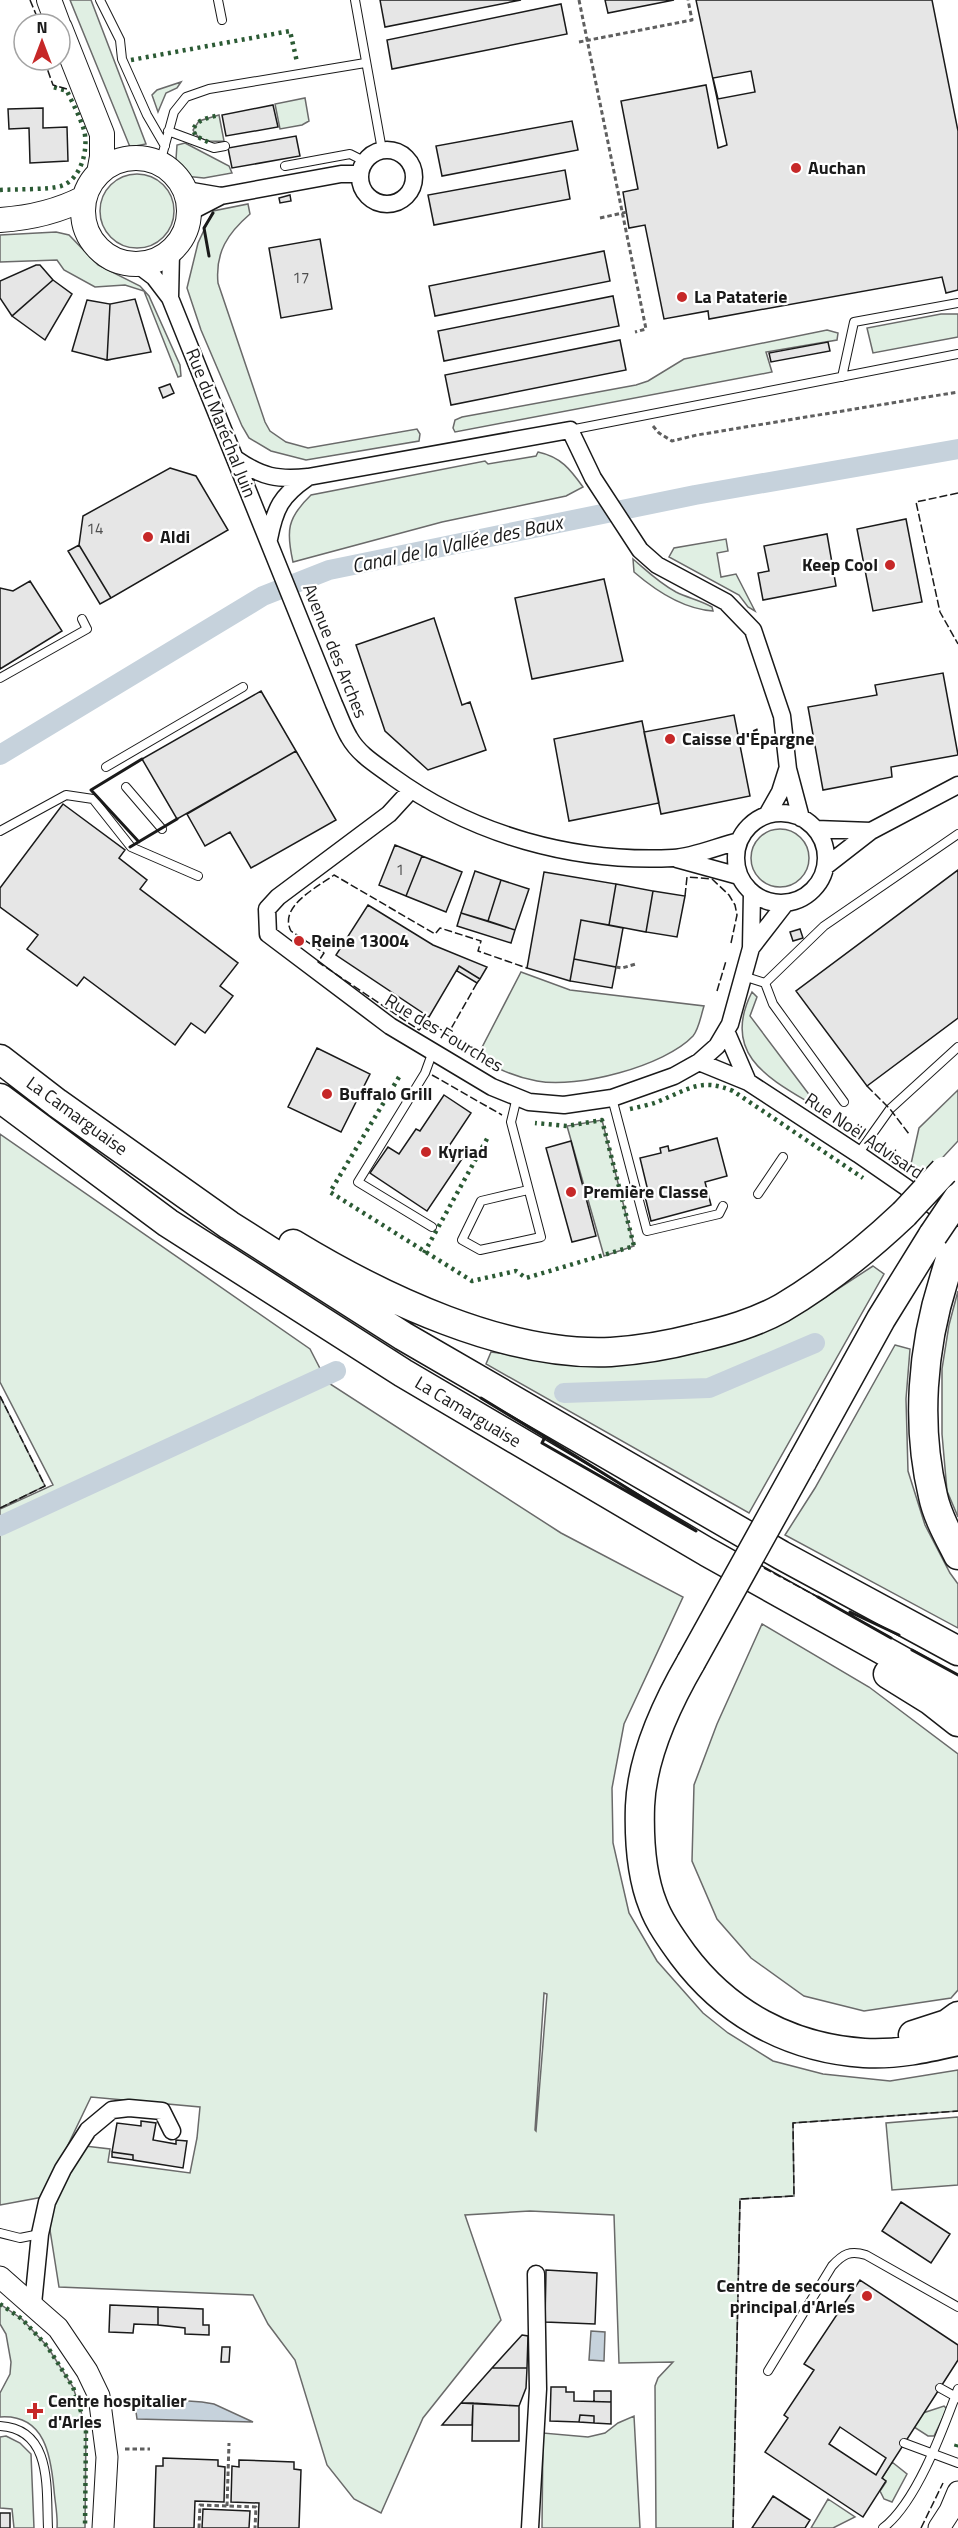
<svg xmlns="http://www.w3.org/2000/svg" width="958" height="2528" font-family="'Titillium Web',sans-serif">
<rect width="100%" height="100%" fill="#fff"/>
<path fill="#e0efe3" stroke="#6a6a6a" stroke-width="1.5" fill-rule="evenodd" d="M70 0H91L146 144 130 147Z
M181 82 177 88 166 93 158 112 152 95 157 90Z
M305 98 309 121 302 125 280 129 275 104Z
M219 115 224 141C212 142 199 142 193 130L199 121Z
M185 143 229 166 232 173 204 178 184 176 176 159 177 145Z
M100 211a37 37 0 1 1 74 0a37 37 0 1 1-74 0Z
M248 204 250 214C228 233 215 252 218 283L265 422 270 431 286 442 308 448 417 429 420 434 419 441 306 460 271 451 249 438 242 426 201 330 187 288 198 243 213 211Z
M56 232 69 235 98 265 140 286 149 296 180 365 181 376 178 377 144 291 125 285 95 287 64 270 57 260 0 262V235Z
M941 314H958V337L873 353 867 328Z
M827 330 838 333 837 340 766 352 772 372 455 432 453 428 455 420 462 417 636 385 648 381 684 359Z
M538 452C561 457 570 469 583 487L566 496 442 522 293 562C286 531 287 518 311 495L485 461 488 464 536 456Z
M726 539 728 551 717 553 721 577 736 574 755 611 748 607 739 595 669 557 674 548Z
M633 559C647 571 659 583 676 592 688 598 700 600 712 607L713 611C683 609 656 591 634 572Z
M751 858a29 29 0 1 1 58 0a29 29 0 1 1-58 0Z
M521 972 570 990 704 1006C701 1015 699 1029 693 1036 665 1066 577 1089 537 1081 514 1077 496 1068 477 1057Z
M752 992 757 997 750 1016 820 1109C774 1081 719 1057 752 992Z
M958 1090V1141L919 1183 911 1164 919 1128Z
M602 1120 634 1246 604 1256 567 1126Z
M0 1134 310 1349 327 1382 561 1533 683 1597 624 1724 612 1788 613 1843 629 1913 657 1961 703 2013 728 2033 773 2061 823 2074 890 2081 958 2070V2111L793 2123 794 2196 740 2199 733 2528H656L655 2386 658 2378 673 2362 619 2363 614 2215 530 2211 465 2215 501 2320 423 2418 381 2513 354 2499 327 2465 295 2360 268 2324 253 2295 59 2287 50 2230 52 2196 85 2146 110 2149 108 2162 190 2173 197 2138 200 2107 91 2097 43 2197 0 2205V1509L53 1485 0 1382ZM544 1993 547 1994 536 2131 535 2130Z
M873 1266 884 1274 749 1513 486 1364 491 1352 545 1359 821 1300Z
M958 1291V1517L947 1491 942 1434V1369L949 1325Z
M895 1345 910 1349 906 1399 908 1471 925 1525 950 1573 958 1584V1628L785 1535 815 1488Z
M0 1396 45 1486 0 1508Z
M762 1624 869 1687 958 1754V1990L951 1998 864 2011 804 1996 751 1958 717 1919 692 1861 694 1785 717 1724Z
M958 2117V2185L892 2190 886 2123Z
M0 2304 22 2319 47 2346 73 2387 86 2427 85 2528H57C58 2515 55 2503 54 2490 51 2456 45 2414 0 2417V2393L10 2374 11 2362 6 2334 0 2324Z
M944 2406 947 2409 934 2436H928L914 2427 923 2413Z
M634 2416 640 2528H542L543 2433 588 2437 605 2433 618 2423Z
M6 2436 20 2443 31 2454 34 2528H14L12 2509 0 2508V2437Z
M892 2462 907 2474 892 2502 884 2499 880 2491 886 2482 882 2478Z
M828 2499 855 2517 833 2528H811Z"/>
<path fill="#c6d2dc" stroke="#6a6a6a" stroke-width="1.5" d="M591 2331 605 2332 604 2361 589 2360Z
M134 2397 202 2402 214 2404 253 2422 137 2419Z"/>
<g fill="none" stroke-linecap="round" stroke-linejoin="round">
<path stroke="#c6d2dc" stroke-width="20" d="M0 755 263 596 329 570 695 495 958 449
M564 1393 709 1388 815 1343
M0 1526 336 1371"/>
</g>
<path fill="#e6e6e6" stroke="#1a1a1a" stroke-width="1.5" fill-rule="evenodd" d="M380 0H521L385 27Z
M605 0H674L608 13Z
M696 0H932L958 131V290L946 293 942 277 709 319 708 311 664 319 645 225 629 228 623 192 638 189 621 101 706 85 718 148 727 145Z
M561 4 567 34 392 69 387 40Z
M751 71 755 92 718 99 713 78Z
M273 105 278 127 226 136 222 115Z
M43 108V128L67 127 68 161 30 163 29 128 9 129 8 109Z
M572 121 578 150 442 176 436 146Z
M296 136 300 156 232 168 228 148Z
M565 170 570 199 434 225 428 195Z
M290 195 291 201 280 203 279 198Z
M320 239 332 309 281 318 269 248Z
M604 251 610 281 435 316 429 286Z
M36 265H40L53 280 12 316 0 298V281Z
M53 280 72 294 45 340 12 316Z
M613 296 619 326 444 361 438 331Z
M135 299 151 352 107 360 110 304Z
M87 300 110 304 107 360 72 351Z
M620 340 626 370 451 405 445 375Z
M828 342 830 351 771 362 769 353Z
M170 384 174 393 163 398 159 388Z
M170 468 196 476 228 530 111 598 79 545 83 516Z
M906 519 922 602 873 611 857 529Z
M827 534 836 586 763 600 758 573 769 571 764 546Z
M79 545 111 598 100 604 68 551Z
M604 579 623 661 532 679 515 598Z
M30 581 62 631 0 669V588L13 591Z
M434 618 462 705 470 702 486 750 428 770 385 731 356 645Z
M943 673 958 755 891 767 892 777 823 790 808 707 877 695 875 685Z
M261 691 296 751 177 819 142 759Z
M734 715 750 796 661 814 644 732Z
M642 721 659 803 569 821 554 739Z
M296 751 336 820 251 868 230 832 205 846 187 814Z
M63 804 125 850 119 858 147 880 140 889 238 963 220 986 233 996 205 1033 191 1023 175 1045 84 977 77 986 27 949 38 935 0 907V888Z
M395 845 422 856 406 896 379 885Z
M422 856 462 872 446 912 406 896Z
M958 870V1018L867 1086 796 991Z
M475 871 501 880 488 921 461 913Z
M544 872 616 884 609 925 581 920 570 981 527 968Z
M501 880 529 889 515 930 488 921Z
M616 884 653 891 646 932 609 925Z
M653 891 685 896 677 937 646 932Z
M368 905 433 945 487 967 480 979 459 966 429 1017 336 955Z
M461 913 515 930 511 943 457 926Z
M581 920 623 928 616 967 574 959Z
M800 929 803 938 793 941 790 932Z
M297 935 305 942 301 947 293 941Z
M574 959 616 967 612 988 570 981Z
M459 966 480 979 477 983 457 971Z
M317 1048 370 1074 341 1132 288 1107Z
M444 1095 471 1113 447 1149 462 1159 427 1211 370 1173 388 1147 399 1154 416 1129 420 1131Z
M717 1138 727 1176 705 1182 711 1205 651 1221 644 1192 648 1191 640 1158 661 1153 660 1148 668 1146 669 1151Z
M571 1141 596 1236 572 1242 546 1148Z
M141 2121 156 2123 153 2140 176 2144V2140L187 2141 183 2168 133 2160V2155L112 2152 117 2123 141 2126Z
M112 2152 133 2155V2160L112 2157Z
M901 2202 950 2234 931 2263 882 2231Z
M546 2270 597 2273 595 2324 545 2322Z
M860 2280 958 2345V2360L882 2478 886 2481 863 2517 765 2452 788 2418 784 2415 814 2370 804 2364ZM840 2427 886 2458 876 2475 829 2444Z
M110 2305 158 2307V2325L134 2324 133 2333 109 2332Z
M158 2307 203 2309V2325H209V2335L185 2334V2328L158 2325Z
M522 2335 528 2336 527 2368H492Z
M222 2347H230L229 2362H221Z
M492 2368H527L526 2388 519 2406 461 2403Z
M551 2387H566V2392H574V2401L611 2402V2424L594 2423V2416L580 2415 579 2422 550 2421Z
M594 2391H611V2402H594Z
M461 2403H473L472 2425H442Z
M473 2403 519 2406V2441H472Z
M580 2415 594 2416V2423L579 2422Z
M163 2458 218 2460V2466L225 2467 224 2502 195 2501 194 2528H154L156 2466H163Z
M239 2460 294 2462V2469L301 2470 299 2528H258L259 2503 231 2502 232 2466 239 2467Z
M773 2496 810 2520 805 2528H752Z
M203 2509 250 2511 249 2528H202Z
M0 2513H10V2528H0Z"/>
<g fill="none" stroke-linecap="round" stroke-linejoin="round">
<g stroke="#1a1a1a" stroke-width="10">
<path id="service" d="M100 0 120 40 122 59 147 115 165 146
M218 0 222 20
M355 0 382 150
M168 131 214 148 225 146
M160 163 174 112 186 97 209 89 365 63
M285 166 350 154 364 161
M842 377 854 322 958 303
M570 430 958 354
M0 678 87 629 82 619
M106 767 243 687
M126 787 162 829
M0 831 66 795 93 799 131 847 198 876
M743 976 765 983 824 926 958 834
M765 983 773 1004 844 1102
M517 1097 511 1122 541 1237 480 1250 462 1240 481 1201 528 1190
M612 1098 647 1231 719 1214 723 1206
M858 1154 890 1109 958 1047
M758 1194 783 1157
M432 1227 358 1182 425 1073 433 1051
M0 2233 20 2238 40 2234
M768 2371 832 2266C843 2254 850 2250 866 2255L958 2307
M940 2388 958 2398
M0 2426C53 2429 46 2489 48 2528
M904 2443 958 2463
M883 2528C917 2502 943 2429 958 2389"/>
</g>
<g stroke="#1a1a1a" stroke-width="19">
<path id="minor" d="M360 177a27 27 0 1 1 54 0a27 27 0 1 1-54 0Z
M186 190 221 196
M190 212 221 196 341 174H360
M138 265 154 277 170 298 334 704C339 715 343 727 349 737 359 755 377 765 393 777 473 835 574 863 673 858 694 857 718 846 739 841
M170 298 171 252
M236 459C262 477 277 480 308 477L570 430 593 478 640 550 657 565 726 602 753 630 782 716 788 769 801 818
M269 539C275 508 281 496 307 478
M411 790 389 814 278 897 267 909 268 934 390 1026 492 1087 529 1102 564 1105 612 1098 674 1076 699 1062 717 1046 730 1024 751 948 752 893
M736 858a45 45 0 1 1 90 0a45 45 0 1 1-90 0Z
M767 815 780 792 787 770
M816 829 871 831
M677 859 739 876
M826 866 871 831 958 785
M751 948 785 904
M726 1031 748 1082
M699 1062 748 1082 858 1154 952 1219
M33 2304 40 2234 47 2202 63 2169 88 2130 112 2110 129 2108 162 2111 172 2131
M530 2528 538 2389 536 2274"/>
</g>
<g stroke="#1a1a1a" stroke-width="23">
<path id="tertiary" d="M0 2277 58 2328 87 2371 99 2396 107 2457 103 2528
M939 2528 950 2511 958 2492"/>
</g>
<g stroke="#1a1a1a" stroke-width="26">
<path id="secondary" d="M49 0 58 24
M60 28 102 134V157L99 173
M83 211a53 53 0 1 1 106 0a53 53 0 1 1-106 0Z
M0 220C30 218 57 212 84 198"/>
</g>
<g stroke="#1a1a1a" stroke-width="31">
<path id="trunk" d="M0 1059 57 1103 229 1225 403 1336 781 1555 958 1651
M0 1098 168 1223 403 1373 707 1552 958 1692
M958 1241C951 1252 948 1266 944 1279 922 1348 916 1425 933 1496 937 1516 949 1537 958 1555
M293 1244C382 1298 505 1357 611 1352 640 1350 669 1345 696 1338 726 1331 755 1323 782 1308 826 1282 867 1249 904 1214
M802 1462 881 1319 933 1235
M691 1662C666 1705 642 1756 640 1806 639 1838 641 1875 653 1905 659 1922 672 1940 683 1955 727 2014 790 2048 864 2053 897 2055 927 2048 958 2041
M888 1674 930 1700 958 1722
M913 2035 947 2024 958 2016"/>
</g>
<path stroke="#5f5f5f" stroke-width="3" stroke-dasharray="4.5 3" stroke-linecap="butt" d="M579 0 646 329 635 332
M579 42 692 20 688 0
M600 218 627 212
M653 426 659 433 672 441 697 435 958 392
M616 967 622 968 636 964
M125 2449H150
M227 2506 229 2443
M199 2528 200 2505 256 2507 255 2528"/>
<use href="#service" stroke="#fff" stroke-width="8"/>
<use href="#minor" stroke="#fff" stroke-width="16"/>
<use href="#tertiary" stroke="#fff" stroke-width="21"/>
<use href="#secondary" stroke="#fff" stroke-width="24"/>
<use href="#trunk" stroke="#fff" stroke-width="28"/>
<g stroke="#1a1a1a" stroke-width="31" stroke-linecap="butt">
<path id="trunk-bridge" d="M904 1214 944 1171
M933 1235 958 1198
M691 1662 802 1462"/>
</g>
<use href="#trunk-bridge" stroke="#fff" stroke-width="28"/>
<path stroke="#2b5a34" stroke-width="4.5" stroke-dasharray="3 4.5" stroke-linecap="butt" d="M131 60 290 31 297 62
M208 142 196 136 193 130C197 119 208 118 219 115
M0 190C16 189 47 190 61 186 81 180 89 149 84 130 80 117 73 104 67 91L53 87
M399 1077 330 1192 472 1281 516 1271 526 1278 634 1246 602 1120 567 1126 535 1123
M630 1109C639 1107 649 1105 657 1102 688 1090 700 1077 733 1091L863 1178
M424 1253 488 1137
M0 2304 22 2319 47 2346 73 2387 86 2427 85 2528
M956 2447 958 2440"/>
<path stroke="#1a1a1a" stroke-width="1.5" stroke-dasharray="8 3" stroke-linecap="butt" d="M30 0 40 24
M44 60 53 85 67 89
M958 493 916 502 940 612 958 644
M685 896 687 877 712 879 729 895 735 905 737 915 731 943
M477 983 448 1034 428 1022 419 1030 318 962 324 953 291 931C278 906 318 887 334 875L435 934 440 928 481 941 478 951 527 968
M717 991 726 961
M432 1075 502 1115
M867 1086 890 1109 909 1134
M0 1396 45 1486 0 1508
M764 1568 818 1597
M733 2528 740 2199 794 2196 793 2123 958 2111
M921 2528 943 2483"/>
<path stroke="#1a1a1a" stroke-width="3" d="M209 256 204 228 213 213
M139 842 91 790 142 759
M130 847 177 819
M481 1398 545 1437
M545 1437 696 1531 542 1443Z
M818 1597 891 1638
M850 1612 899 1635
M912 1650 958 1675"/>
</g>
<g fill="#c62828" stroke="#fff" stroke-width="2">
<circle cx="796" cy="168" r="6"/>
<circle cx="682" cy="297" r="6"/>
<circle cx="148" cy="537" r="6"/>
<circle cx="890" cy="565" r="6"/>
<circle cx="670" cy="739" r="6"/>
<circle cx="299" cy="941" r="6"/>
<circle cx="327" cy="1094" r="6"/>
<circle cx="426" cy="1152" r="6"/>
<circle cx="571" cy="1192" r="6"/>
<circle cx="867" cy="2296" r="6"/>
<path d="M32 2402h6v6h6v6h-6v6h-6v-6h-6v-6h6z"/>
</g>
<g text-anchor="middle" stroke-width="4.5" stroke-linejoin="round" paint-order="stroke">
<g font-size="15" fill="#4d4d4d">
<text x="301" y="283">17</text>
<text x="95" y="534">14</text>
<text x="400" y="875">1</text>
</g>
<g font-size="18" font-weight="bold" fill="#1a1a1a" stroke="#fff" text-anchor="start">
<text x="808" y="174">Auchan</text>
<text x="694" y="303">La Pataterie</text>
<text x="160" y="543">Aldi</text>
<text x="878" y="571" text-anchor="end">Keep Cool</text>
<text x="682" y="745">Caisse d'Épargne</text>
<text x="311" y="947">Reine 13004</text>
<text x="339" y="1100">Buffalo Grill</text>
<text x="438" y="1158">Kyriad</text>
<text x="583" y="1198">Première Classe</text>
<text x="855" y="2292" text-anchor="end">Centre de secours<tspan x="855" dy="21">principal d'Arles</tspan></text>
<text x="48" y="2407">Centre hospitalier<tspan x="48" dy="21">d'Arles</tspan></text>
</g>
<g font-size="18" fill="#1a1a1a" stroke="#fff">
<text transform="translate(221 423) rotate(68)" y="6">Rue du Maréchal Juin</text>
<text transform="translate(335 651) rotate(68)" y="6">Avenue des Arches</text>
<text transform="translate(444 1033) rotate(31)" y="6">Rue des Fourches</text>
<text transform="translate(77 1116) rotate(36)" y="6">La Camarguaise</text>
<text transform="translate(864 1136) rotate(34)" y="6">Rue Noël Advisard</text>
<text transform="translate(468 1412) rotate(31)" y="6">La Camarguaise</text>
</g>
<g font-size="20" font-style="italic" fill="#1a1a1a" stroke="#fff">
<text transform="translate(457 544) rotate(-12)" y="7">Canal de la Vallée des Baux</text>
</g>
</g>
<g transform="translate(42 42)"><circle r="28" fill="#ffffff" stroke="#a3a3a3" stroke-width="1.5"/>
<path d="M0-4.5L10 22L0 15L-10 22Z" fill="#c62828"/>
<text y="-9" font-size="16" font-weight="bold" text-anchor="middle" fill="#1a1a1a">N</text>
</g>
</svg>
